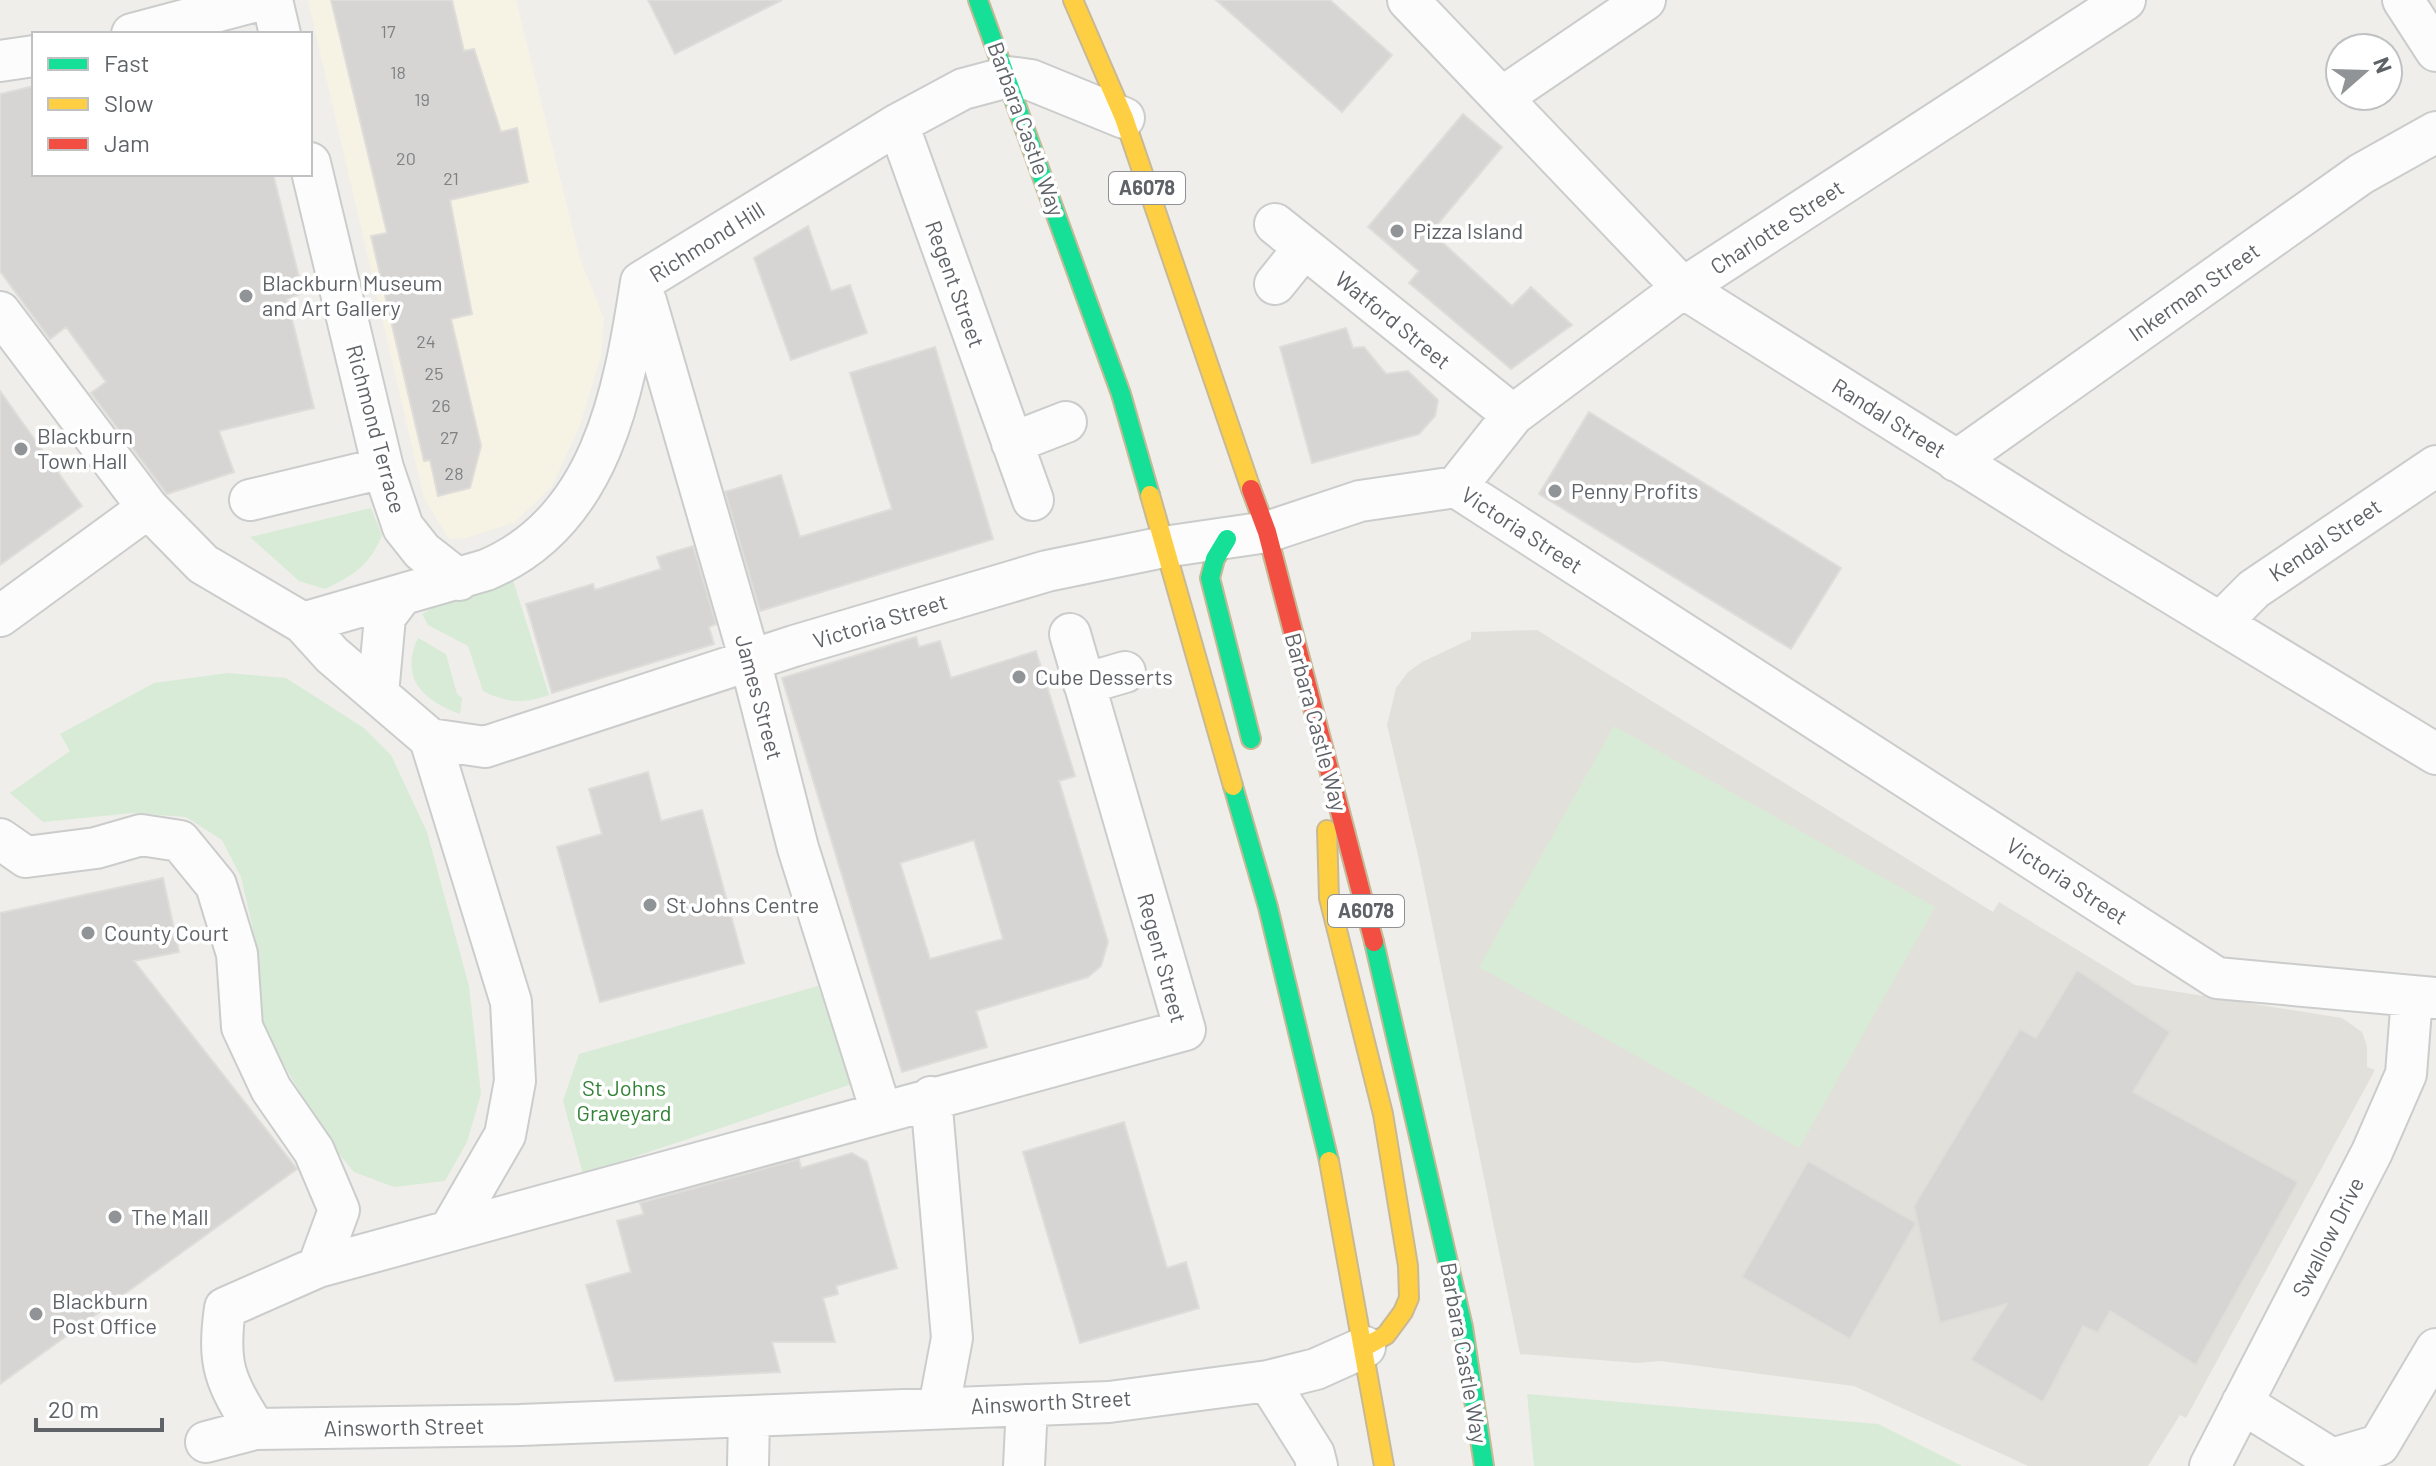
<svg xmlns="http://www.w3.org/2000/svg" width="2436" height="1466" font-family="Barlow,sans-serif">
<rect width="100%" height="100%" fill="#efeeea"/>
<path fill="#f7f3e4" d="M308 0H516L580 259 604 319 601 357 579 427 552 486 515 522 466 538 449 539 424 498Z"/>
<path fill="#e2e0da" d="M1537 630 1993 912 1999 902 2135 985 2342 1018 2362 1032 2367 1046V1067L2375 1070 2186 1418 2180 1415 2148 1466H2028L1854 1386 1661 1361 1638 1363 1520 1354 1418 855 1387 725 1396 688 1408 672 1422 662 1471 639V632Z"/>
<path fill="#d8ebd6" d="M371 508 382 535C370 565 354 575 325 589L299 581 250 537Z
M513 580 549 695C523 704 507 703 483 691L468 646 428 625 422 614 442 602Z
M418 638 446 654 457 694 462 698 460 714C424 701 399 679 418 638Z
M228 673 286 678 364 728 391 755 427 832 469 986 481 1094 467 1142 445 1181 394 1187 354 1172 329 1142 260 1024 257 947 241 877 222 840 186 817 133 813 43 822 10 793 70 751 60 734 154 683Z
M1614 726 1935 907 1799 1148 1479 967Z
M818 986 852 1084 583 1174 563 1101 579 1054Z
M1527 1394 1878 1424 1962 1466H1534Z"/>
<path fill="#d6d5d3" stroke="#deddd9" stroke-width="2" fill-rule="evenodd" d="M331 0H452L464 51 474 49 501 132 517 128 528 182 450 200 472 314 451 319 481 446 470 488 438 496 430 460 424 461 371 236 387 233Z
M648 0H782L675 54Z
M1216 0H1330L1392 55 1342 112Z
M34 86V174H273L303 293 287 299 314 408 219 431 234 472 167 494 91 393 106 382 66 327 50 339 0 271V94Z
M1463 114 1502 147 1431 232 1512 306 1531 287 1572 325 1511 369 1409 283 1419 271 1368 227Z
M808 226 831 291 850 285 867 333 791 360 754 258Z
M1346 328 1353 348 1364 347 1386 374 1408 371 1438 400 1435 416 1419 434 1312 463 1280 347Z
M935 347 993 539 760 611 725 492 781 475 800 537 892 509 850 373Z
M0 391 82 506 0 565Z
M1589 412 1841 568 1791 649 1539 494Z
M693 546 716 624 709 627 714 644 552 693 526 604 593 584 595 590 661 569 657 557Z
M916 637 919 647 940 641 951 678 1036 651 1075 776 1059 781 1108 942 1101 966 1088 977 976 1011 987 1047 902 1072 782 678ZM974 840 1003 939 930 959 900 863Z
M648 772 661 821 702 810 744 963 600 1002 557 847 602 834 589 789Z
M163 878 179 952 134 961 297 1169 0 1384V913Z
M2077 970 2170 1032 2133 1092 2298 1182 2196 1365 2110 1311 2098 1333 2083 1326 2043 1402 1971 1360 2007 1304 1940 1323 1914 1206 2020 1029 2036 1038Z
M1124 1122 1167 1268 1186 1262 1199 1308 1080 1343 1023 1152Z
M852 1153 867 1162 897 1268 836 1286 838 1294 823 1298 835 1342H772L780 1372 615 1381 586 1285 631 1272 617 1221 644 1214 640 1203 799 1159 801 1168Z
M1808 1161 1916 1223 1850 1339 1742 1277Z"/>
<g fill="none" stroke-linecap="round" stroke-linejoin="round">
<g stroke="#cbcccc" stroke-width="44">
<path id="street" d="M272 0 280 34
M1408 0 1683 288 2074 534 2436 754
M2403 0 2436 51
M132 34 260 0
M0 61 34 56
M1504 96 1645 0
M898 124 1033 500
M310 163 383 468 403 527 422 551 459 580
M1275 224 1513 415
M1275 284 1304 248
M646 301 750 660 798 848 881 1111
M0 312 148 508 203 564 303 623 332 655 430 739 511 1002 515 1081 505 1135 450 1230
M1012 443 1066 422
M1956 461 2361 174 2436 132
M1456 487 1513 415 1683 288 2125 0
M250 500 383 468
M0 616 148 508
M2221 622 2254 589 2436 466
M303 623 486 570C601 522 624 393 641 282L898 124 963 89 1008 77 1031 80 1124 118
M1084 684 1125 672
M378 694 385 617 401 596
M430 739 485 747 794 646 1047 571 1164 547 1267 532 1360 501 1456 487 2217 978 2436 998
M0 839 26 857 96 848 141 835 180 841 216 885 237 954 242 1027 271 1089 314 1151 339 1210 318 1267
M931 1097 952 1338 939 1407
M1268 1381 1314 1454 1317 1466
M2242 1403 2332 1459 2379 1445 2436 1349
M255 1429C225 1381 217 1365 225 1308L318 1267 1185 1030 1070 634
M206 1442 255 1429 520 1425 1109 1402 1268 1381 1316 1369 1365 1347
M748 1466 749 1417
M1024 1466 1027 1405
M2210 1466 2372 1152 2406 1074 2412 997"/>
</g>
<g stroke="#c8b996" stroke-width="22">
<path id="fast" d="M978 0 1121 394 1150 495
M1227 539 1215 559 1210 578 1251 739
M1233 786 1268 907 1329 1161
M1374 942 1463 1327 1484 1466"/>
</g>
<g stroke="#c8b996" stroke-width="22">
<path id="slow" d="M1073 0 1124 118 1251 489
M1150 495 1233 786
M1327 830 1329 898 1383 1114 1408 1266 1409 1298 1403 1312 1386 1335 1365 1347
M1329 1161 1384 1466"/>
</g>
<g stroke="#c8b996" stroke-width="22">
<path id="jam" d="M1251 489 1267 532 1374 942"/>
</g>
<use href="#street" stroke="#fdfcfc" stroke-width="40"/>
<use href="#fast" stroke="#16e098" stroke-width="18"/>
<use href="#slow" stroke="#ffcf43" stroke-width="18"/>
<use href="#jam" stroke="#f24e42" stroke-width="18"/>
</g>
<g fill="#919496" stroke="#fff" stroke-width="3">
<circle cx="1397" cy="231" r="8"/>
<circle cx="246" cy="296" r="8"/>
<circle cx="21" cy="449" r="8"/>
<circle cx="1555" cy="491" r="8"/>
<circle cx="1019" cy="677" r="8"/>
<circle cx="650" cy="905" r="8"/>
<circle cx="88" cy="933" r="8"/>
<circle cx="115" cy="1217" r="8"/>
<circle cx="36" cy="1314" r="8"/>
</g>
<g text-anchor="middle" stroke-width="7" stroke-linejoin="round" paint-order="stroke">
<g font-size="18" fill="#7e8184">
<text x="388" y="38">17</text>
<text x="398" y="79">18</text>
<text x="422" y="106">19</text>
<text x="406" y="165">20</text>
<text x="451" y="185">21</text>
<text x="426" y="348">24</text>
<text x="434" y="380">25</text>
<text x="441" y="412">26</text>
<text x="449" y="444">27</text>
<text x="454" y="480">28</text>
</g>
<g fill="#fff" stroke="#8f9295" stroke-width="2">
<rect x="1109" y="172" width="76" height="32" rx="6"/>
<rect x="1328" y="895" width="76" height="32" rx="6"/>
</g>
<g font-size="20" font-weight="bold" fill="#5f6368">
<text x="1147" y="195">A6078</text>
<text x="1366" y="918">A6078</text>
</g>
<g font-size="22" fill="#5f6368" stroke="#fff">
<text transform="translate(1026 129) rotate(70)" y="8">Barbara Castle Way</text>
<text transform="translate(1777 227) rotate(-33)" y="8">Charlotte Street</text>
<text transform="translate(707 242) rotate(-32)" y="8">Richmond Hill</text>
<text transform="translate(955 284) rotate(70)" y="8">Regent Street</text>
<text transform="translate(2194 292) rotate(-35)" y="8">Inkerman Street</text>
<text transform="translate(1393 320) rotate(39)" y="8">Watford Street</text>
<text transform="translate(1889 418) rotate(32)" y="8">Randal Street</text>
<text transform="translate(376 429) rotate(75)" y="8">Richmond Terrace</text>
<text transform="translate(1522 530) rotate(33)" y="8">Victoria Street</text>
<text transform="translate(2325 540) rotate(-34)" y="8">Kendal Street</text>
<text transform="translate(880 621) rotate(-17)" y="8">Victoria Street</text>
<text transform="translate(759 697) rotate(75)" y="8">James Street</text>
<text transform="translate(1316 722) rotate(75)" y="8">Barbara Castle Way</text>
<text transform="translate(2067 881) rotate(33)" y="8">Victoria Street</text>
<text transform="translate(1162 958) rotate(75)" y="8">Regent Street</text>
<text transform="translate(2328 1237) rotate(-63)" y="8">Swallow Drive</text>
<text transform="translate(1464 1353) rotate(80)" y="8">Barbara Castle Way</text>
<text transform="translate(1051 1402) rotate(-3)" y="8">Ainsworth Street</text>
<text transform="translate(404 1427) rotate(-1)" y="8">Ainsworth Street</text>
</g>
<g font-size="22" fill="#5f6368" stroke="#fff" text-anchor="start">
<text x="1413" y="239">Pizza Island</text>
<text x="262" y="291">Blackburn Museum<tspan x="262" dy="25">and Art Gallery</tspan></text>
<text x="37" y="444">Blackburn<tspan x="37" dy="25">Town Hall</tspan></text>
<text x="1571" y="499">Penny Profits</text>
<text x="1035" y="685">Cube Desserts</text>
<text x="666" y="913">St Johns Centre</text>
<text x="104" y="941">County Court</text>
<text x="131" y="1225">The Mall</text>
<text x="52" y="1309">Blackburn<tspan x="52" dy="25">Post Office</tspan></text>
</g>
<g font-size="22" fill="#348238" stroke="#fff">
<text x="624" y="1096">St Johns<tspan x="624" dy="25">Graveyard</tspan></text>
</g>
</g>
<rect x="32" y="32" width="280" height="144" fill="#ffffff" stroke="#bfc1c3" stroke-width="2"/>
<rect x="48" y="58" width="40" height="12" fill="#16e098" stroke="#bfc1c3" stroke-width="2"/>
<text x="104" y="72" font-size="24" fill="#5f6368">Fast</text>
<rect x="48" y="98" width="40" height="12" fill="#ffcf43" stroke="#bfc1c3" stroke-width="2"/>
<text x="104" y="112" font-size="24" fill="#5f6368">Slow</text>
<rect x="48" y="138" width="40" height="12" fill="#f24e42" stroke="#bfc1c3" stroke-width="2"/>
<text x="104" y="152" font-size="24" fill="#5f6368">Jam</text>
<g transform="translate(2364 72) rotate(70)"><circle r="38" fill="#ffffff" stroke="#bfc1c3" stroke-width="2"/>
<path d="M0-6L14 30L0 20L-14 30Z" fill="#919496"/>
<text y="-12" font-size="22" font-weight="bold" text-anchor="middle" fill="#5f6368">N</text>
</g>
<path d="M36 1418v12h126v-12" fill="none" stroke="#5f6368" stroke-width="4"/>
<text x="48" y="1418" font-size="24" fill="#5f6368" stroke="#ffffff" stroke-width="6" paint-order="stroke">20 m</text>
</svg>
